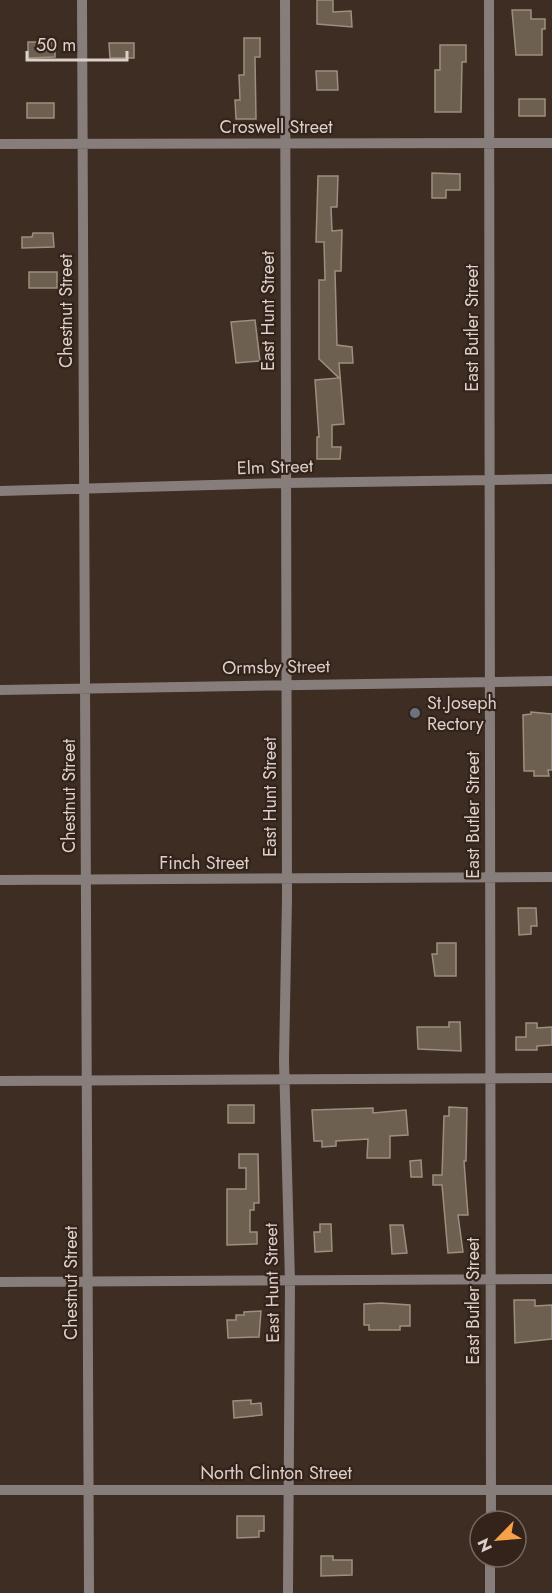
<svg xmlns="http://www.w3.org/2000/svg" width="552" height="1593" font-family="Jost,sans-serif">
<rect width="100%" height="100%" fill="#3d2d23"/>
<path fill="#6e6051" stroke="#9d8e7e" stroke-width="1.5" d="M317 0H333V12L351 11 352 27 317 24Z
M512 10H531V19H545V29H542V55H516Z
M244 38H260V57H255L256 119H236L235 100H240L239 75H244Z
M28 42H55V57L28 58Z
M109 43H134V58H110Z
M440 45H466V62H462L461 112H435V70H440Z
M316 71H337L338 90H317Z
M519 99H545V116H519Z
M27 103H54V118H27Z
M432 173 460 174V190H446V198H432Z
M318 176H338L337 207H331L332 231 342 230 341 271H335L337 345 352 347 353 363H339L344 424 332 425V447H341L340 459H317V437H319L315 380 339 378 319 359V280H325L324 242H316Z
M33 233H53L54 247 22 248V237H32Z
M29 272H57V288H29Z
M255 320 260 361 236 363 231 322Z
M531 712 552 714V770H548L549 776H534V771H524L523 715 531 714Z
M518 908H536L537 926H531V934L519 935Z
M437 943H456V976H435L432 954H437Z
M449 1022H460L461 1051 418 1049 417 1027H449Z
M526 1023H537V1028L552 1027V1045L537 1046V1050H516V1037H526Z
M228 1105H254V1123H228Z
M449 1107 467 1108 466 1161H464L468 1215H458L463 1252 448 1253 442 1185H433V1175H442L444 1116H449Z
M373 1108V1113L406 1110 408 1135 390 1136V1158H367L368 1139 336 1141V1146L322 1147V1141H314L312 1110Z
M239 1154H258L259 1203H254V1210H250V1232H257V1244L227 1245V1189H246V1168H239Z
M421 1160 422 1177H411L410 1161Z
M320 1224H331L332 1251 315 1252 314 1232H320Z
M390 1225H403L407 1253 392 1254Z
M514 1300H535V1306L552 1305V1339L515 1343Z
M381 1303 410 1305V1326H400V1330H369V1325H364V1304Z
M261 1311 259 1337 228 1338 227 1320H236V1315H244V1312Z
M251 1400V1404L261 1403 262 1415 234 1418 233 1401Z
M237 1516H264V1531H259V1537L237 1538Z
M321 1556H333V1560H352V1575L321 1576Z"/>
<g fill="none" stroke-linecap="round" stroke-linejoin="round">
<path stroke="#877d7b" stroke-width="10" d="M82 0 89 1593
M285 0 287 898 284 1061 290 1281 288 1593
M489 0 491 1521
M0 144 552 143
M0 491 285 483 552 479
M0 690 552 681
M0 880 552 877
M0 1081 552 1078
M0 1282 552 1279
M0 1490H552
M490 1593V1557"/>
</g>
<circle fill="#6b7280" stroke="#33231a" stroke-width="2" cx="415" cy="713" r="6"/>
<g text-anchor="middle" stroke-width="4.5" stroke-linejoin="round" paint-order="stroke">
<g font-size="18" fill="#dbd0ca" stroke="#33231a">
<text x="276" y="133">Croswell Street</text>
<text transform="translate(66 311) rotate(-90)" y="6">Chestnut Street</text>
<text transform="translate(268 311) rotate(-90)" y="6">East Hunt Street</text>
<text transform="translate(472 328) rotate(-90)" y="6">East Butler Street</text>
<text transform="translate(275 467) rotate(-2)" y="6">Elm Street</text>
<text transform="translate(276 667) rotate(-1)" y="6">Ormsby Street</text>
<text transform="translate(69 796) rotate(-90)" y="6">Chestnut Street</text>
<text transform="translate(270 797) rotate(-90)" y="6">East Hunt Street</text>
<text transform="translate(473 815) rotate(-90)" y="6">East Butler Street</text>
<text x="204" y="869">Finch Street</text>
<text transform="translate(71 1283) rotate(-90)" y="6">Chestnut Street</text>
<text transform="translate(272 1283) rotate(-91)" y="6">East Hunt Street</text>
<text transform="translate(473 1301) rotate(-90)" y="6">East Butler Street</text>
<text x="276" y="1479">North Clinton Street</text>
</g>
<g font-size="18" fill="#dbd0ca" stroke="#33231a" text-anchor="start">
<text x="427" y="709">St.Joseph<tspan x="427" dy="21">Rectory</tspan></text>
</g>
</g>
<g transform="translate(498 1539) rotate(245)"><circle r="28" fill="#33231a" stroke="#766860" stroke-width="1.5"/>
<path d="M0-4.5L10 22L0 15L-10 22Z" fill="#f7a248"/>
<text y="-9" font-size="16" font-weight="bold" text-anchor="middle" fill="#dbd0ca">N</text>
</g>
<path d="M27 51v9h100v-9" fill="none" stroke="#dbd0ca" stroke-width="3"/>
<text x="36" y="51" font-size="18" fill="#dbd0ca" stroke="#33231a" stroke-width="4.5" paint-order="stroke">50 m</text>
</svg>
